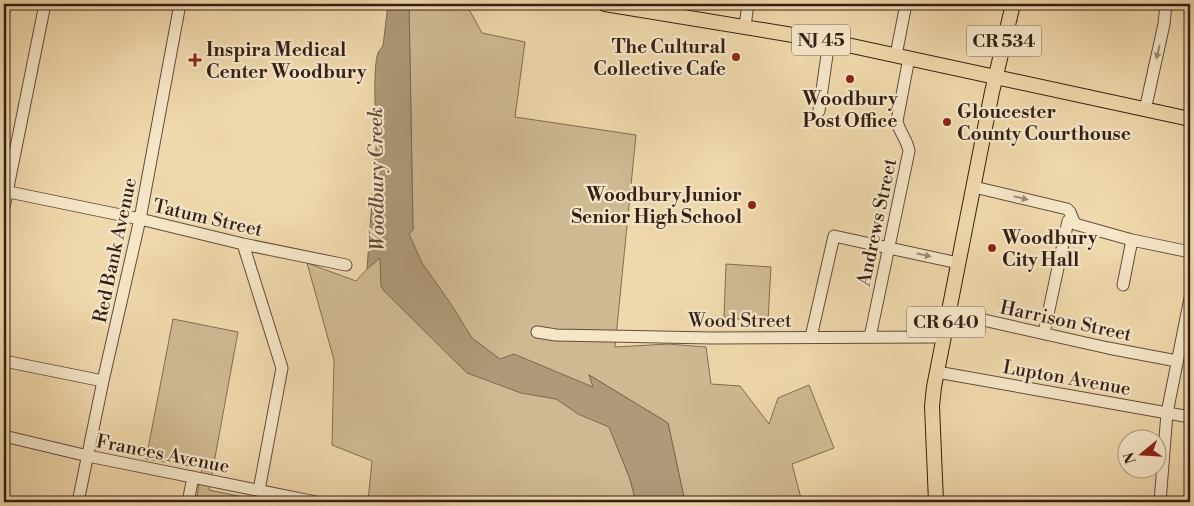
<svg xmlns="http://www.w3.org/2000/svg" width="1194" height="506" font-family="'Libre Bodoni',serif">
<rect width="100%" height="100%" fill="#efd8ab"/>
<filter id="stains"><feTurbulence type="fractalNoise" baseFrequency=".004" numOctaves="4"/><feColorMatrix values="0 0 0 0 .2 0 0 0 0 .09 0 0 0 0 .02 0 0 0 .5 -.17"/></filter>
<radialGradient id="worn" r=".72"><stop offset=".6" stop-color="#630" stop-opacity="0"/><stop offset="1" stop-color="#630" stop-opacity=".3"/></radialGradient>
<path fill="#cfb992" stroke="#826c54" d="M409 4H466L482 33 525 42 515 117 636 135 615 347 668 344 706 347 711 384 740 386 769 424 778 398 809 385 834 448 792 464 802 502H685L668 423 589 375 630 479 636 502H368L372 461 332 445 334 360 307 263 356 281 367 269 413 230Z
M726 264 771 267 768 321 724 318Z
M173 319 238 332 209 490 267 502H196L202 468 146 459Z"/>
<path fill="#af9978" stroke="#7e6851" d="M388 4H409L413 230 409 234 422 263 451 304 472 338 500 359 514 354 593 387 589 375 668 423 685 502H636L630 479 609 427 578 414 556 399 521 393 467 373 384 291 381 286 380 258 367 269 377 135C375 121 373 65 378 53 379 51 381 48 383 46Z"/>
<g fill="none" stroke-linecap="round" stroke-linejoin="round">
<g stroke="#634d3b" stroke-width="13">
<path id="minor" d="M745 26 748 4
M896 55 906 4
M1145 110 1164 24 1166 4
M819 111 829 41
M974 187 1067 209 1070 212 1075 224 1132 240 1190 252
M4 191 140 219 243 244 346 265
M4 207 45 4
M243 244 282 368 259 490
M1123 285 1132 240
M948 312 1108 348 1177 361
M537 332 556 335 712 338 943 337
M1044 333 1068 221 1072 217
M811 337 834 236 958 263
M870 337 909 151C907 139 899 132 897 121L909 58
M4 361 103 381
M937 372 1190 417
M4 436 88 456 316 502
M78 502 103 381 140 219 180 4
M188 502 193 477
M1160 502 1167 413 1190 298"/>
</g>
<g stroke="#341f16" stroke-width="16">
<path id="major" d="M605 4 829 41 1190 119
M936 502 932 406 934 387 992 92 1013 4"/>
</g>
<use href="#minor" stroke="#f5e6c8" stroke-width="11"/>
<use href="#major" stroke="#efd8ab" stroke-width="14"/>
</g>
<defs><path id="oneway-solid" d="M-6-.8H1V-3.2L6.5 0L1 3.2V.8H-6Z" transform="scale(1.25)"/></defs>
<g fill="#9e8c78">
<use href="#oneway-solid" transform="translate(1158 52) rotate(103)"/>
<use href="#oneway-solid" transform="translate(1021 198) rotate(13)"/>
<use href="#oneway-solid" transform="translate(924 255) rotate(13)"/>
</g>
<g fill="#8f2418" stroke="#f5e6c8" stroke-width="2">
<circle cx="736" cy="57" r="5"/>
<path d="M192.5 52.5h5v5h5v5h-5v5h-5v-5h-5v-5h5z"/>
<circle cx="850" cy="79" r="5"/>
<circle cx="947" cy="122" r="5"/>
<circle cx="752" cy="205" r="5"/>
<circle cx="992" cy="248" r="5"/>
</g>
<g text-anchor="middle" stroke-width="4.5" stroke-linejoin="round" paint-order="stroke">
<g fill="#f5e6c8" stroke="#6e5b4b" stroke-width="1">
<rect x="792" y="24.5" width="58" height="31" rx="4"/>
<rect x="966.5" y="25.5" width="75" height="31" rx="4"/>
<rect x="907" y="306.5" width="78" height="31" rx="4"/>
</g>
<g font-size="18" font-weight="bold" fill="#341f16">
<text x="821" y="46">NJ 45</text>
<text x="1004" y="47">CR 534</text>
<text x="946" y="328">CR 640</text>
</g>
<g font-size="19" font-weight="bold" fill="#341f16" stroke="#f5e6c8" text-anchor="start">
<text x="726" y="53" text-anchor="end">The Cultural<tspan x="726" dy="22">Collective Cafe</tspan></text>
<text x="206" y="56">Inspira Medical<tspan x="206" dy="22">Center Woodbury</tspan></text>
<text x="850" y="105" text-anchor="middle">Woodbury<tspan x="850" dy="22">Post Office</tspan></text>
<text x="957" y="118">Gloucester<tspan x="957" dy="22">County Courthouse</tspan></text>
<text x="742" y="201" text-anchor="end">Woodbury Junior<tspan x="742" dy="22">Senior High School</tspan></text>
<text x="1002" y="244">Woodbury<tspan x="1002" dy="22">City Hall</tspan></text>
</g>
<g font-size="19" fill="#341f16" stroke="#f5e6c8">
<text transform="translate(208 217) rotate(13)" y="7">Tatum Street</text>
<text transform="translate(876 222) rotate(-78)" y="7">Andrews Street</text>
<text transform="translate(114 250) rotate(-78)" y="7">Red Bank Avenue</text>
<text x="740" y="327">Wood Street</text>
<text transform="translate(1066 320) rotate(12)" y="7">Harrison Street</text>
<text transform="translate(1067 377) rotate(10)" y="7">Lupton Avenue</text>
<text transform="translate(163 453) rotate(11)" y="7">Frances Avenue</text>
</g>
<g font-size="20" font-style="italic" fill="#5f4a38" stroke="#f5e6c8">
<text transform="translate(376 179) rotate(-91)" y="7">Woodbury Creek</text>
</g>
</g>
<rect width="1194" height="506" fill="none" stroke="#efd8ab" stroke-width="20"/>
<rect x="5" y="5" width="1184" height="496" fill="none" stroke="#341f16" stroke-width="2.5"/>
<rect x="10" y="10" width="1174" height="486" fill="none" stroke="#341f16"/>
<g transform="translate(1142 454) rotate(252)"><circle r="24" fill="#f5e6c8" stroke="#a89681"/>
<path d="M0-4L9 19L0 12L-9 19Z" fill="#8f2418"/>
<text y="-8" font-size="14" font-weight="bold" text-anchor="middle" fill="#341f16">N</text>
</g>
<rect width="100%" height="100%" filter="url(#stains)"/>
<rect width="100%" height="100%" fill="url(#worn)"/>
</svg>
